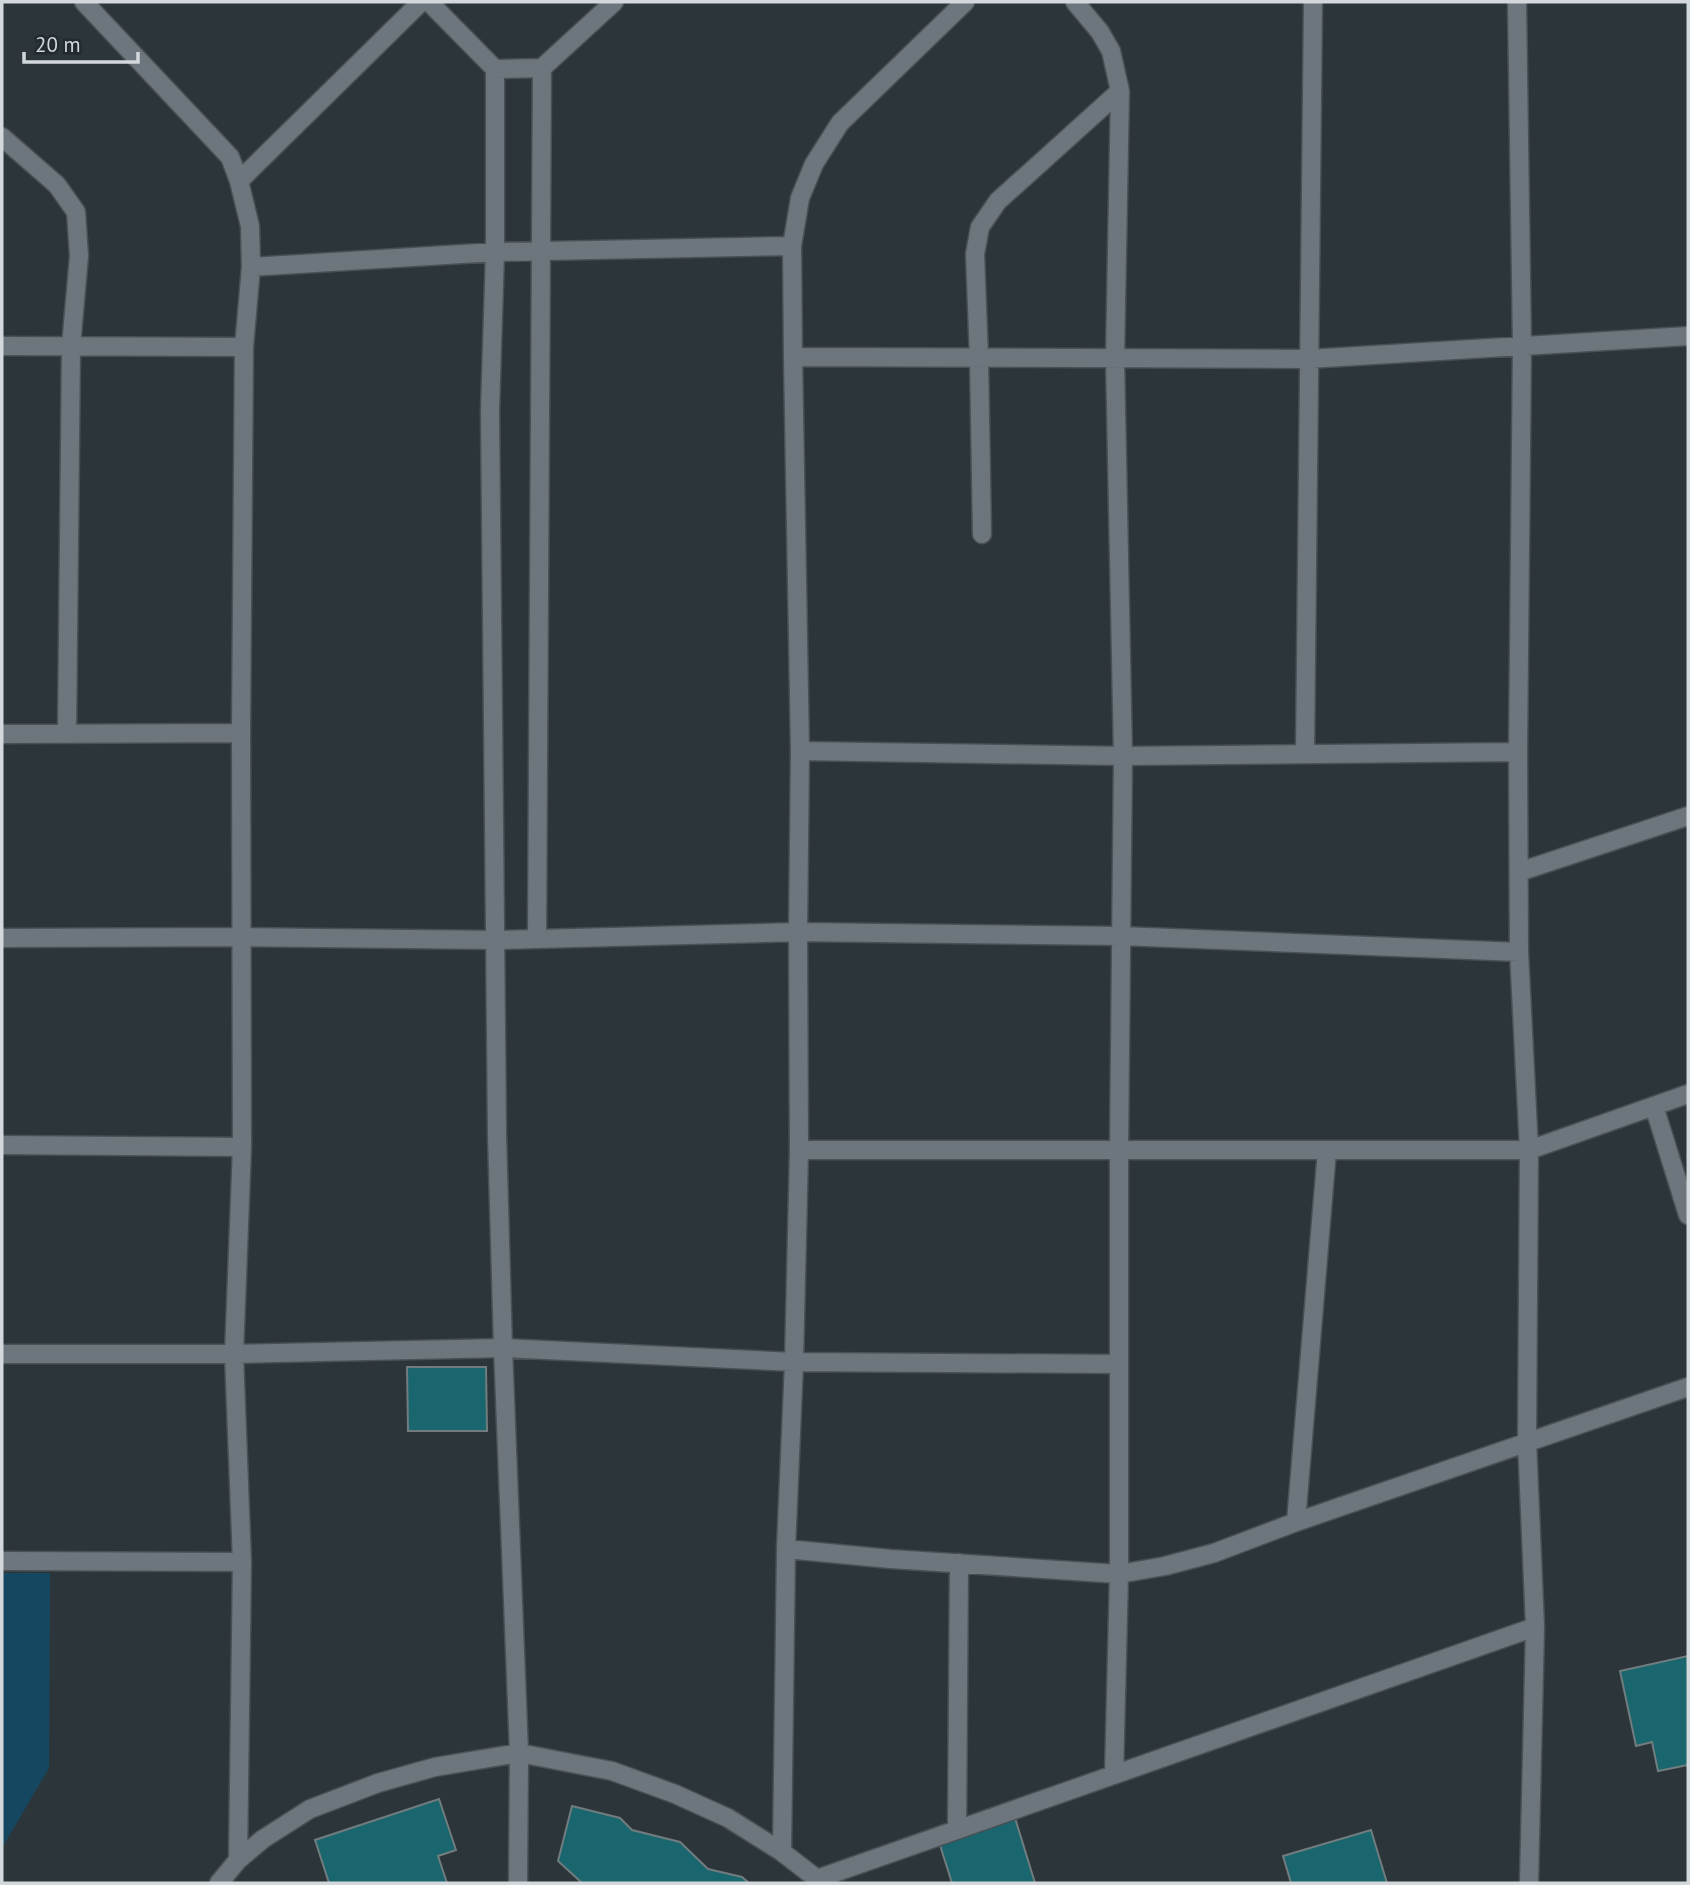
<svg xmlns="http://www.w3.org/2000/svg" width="1690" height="1885" font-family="'PT Sans',sans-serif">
<rect width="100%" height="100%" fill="#2c353a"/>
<path fill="#154860" d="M2 1573H50L49 1768 2 1848Z"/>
<path fill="#19666e" stroke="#707c7e" stroke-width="2" d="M407 1367H486L487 1431H408Z
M1688 1656V1765L1658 1771 1652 1742 1636 1746 1620 1671Z
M439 1799 456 1850 438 1856 447 1883H329L315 1840Z
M572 1806 620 1818 632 1830 680 1842 708 1869 742 1877 749 1883H582L558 1861Z
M1015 1818 1035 1883H952L939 1842Z
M1371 1830 1387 1883H1291L1283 1856Z"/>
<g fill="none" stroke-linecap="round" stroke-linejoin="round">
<g stroke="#495155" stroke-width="21">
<path id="minor" d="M84 2 230 157 239 181 250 226 251 267 495 252 792 246
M429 2 495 69V252L490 411 497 1134 503 1348 519 1753 518 1883
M1075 2 1100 32 1111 51 1120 91 1115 358 1123 756 1119 1150V1574L1114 1775
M1517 2 1522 346 1518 752 1519 952 1529 1150 1527 1441 1535 1627 1529 1883
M495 69 542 68 614 2
M2 137 57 185 76 212 79 256 71 346 67 734
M239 181 421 2
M2 346 244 347
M793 357 1308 359 1688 336
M982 534 979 358 975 254 980 227 998 201 1120 91
M2 734 241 733
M800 751 1123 756 1518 752
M1305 754 1313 2
M1519 872 1688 816
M2 938 242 937 496 940 798 932 1120 936 1519 952
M537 939 542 68
M1654 1106 1688 1215
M2 1145 242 1147
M799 1150H1529L1688 1094
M2 1354H234L503 1348 794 1362 1119 1364
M1296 1522 1327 1150
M786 1549 891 1559 1119 1574 1165 1566 1214 1553 1296 1522 1688 1387
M2 1561 242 1562
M957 1830 959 1563
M782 1852 786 1549 794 1362 799 1150 798 932 800 751 793 357 792 246 800 198 814 164 840 123 965 2
M238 1860 242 1562 234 1354 242 1147 241 733 244 347 251 267
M219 1883 238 1860 263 1839 310 1809 378 1783 435 1767 519 1753 612 1771 675 1794 728 1818 782 1852 817 1879
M819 1883 817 1879 1535 1627"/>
</g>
<use href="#minor" stroke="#6c767c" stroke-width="18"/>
</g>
<rect width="1690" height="1885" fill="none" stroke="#d2d8db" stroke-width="7"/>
<path d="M24 52v10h114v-10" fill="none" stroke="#d2d8db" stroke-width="3.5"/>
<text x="35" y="52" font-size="21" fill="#d2d8db" stroke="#222b30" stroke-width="5" paint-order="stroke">20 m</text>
</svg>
